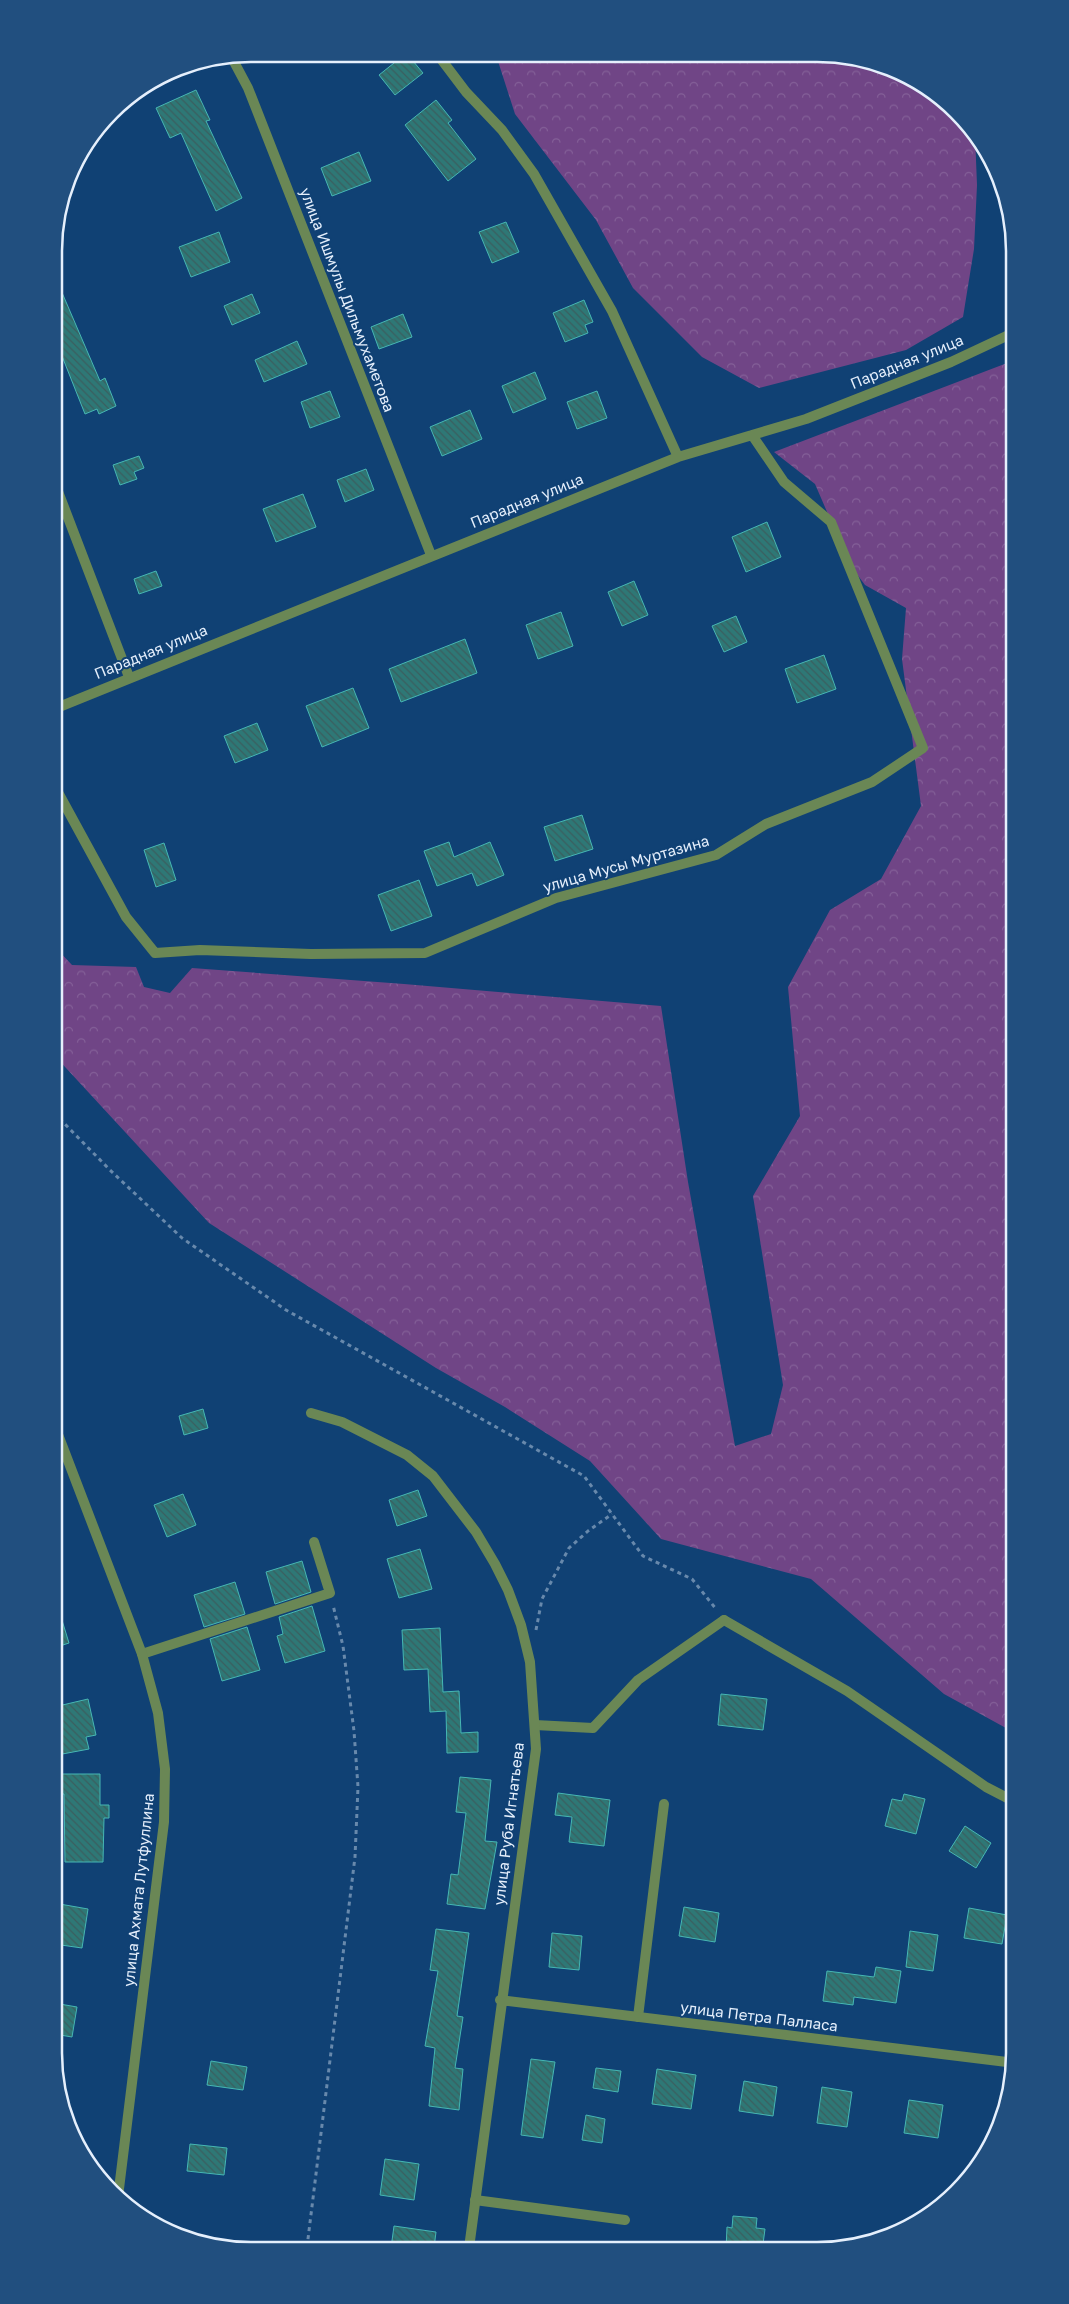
<svg xmlns="http://www.w3.org/2000/svg" width="1069" height="2304" font-family="'Golos Text',sans-serif">
<defs>
<pattern id="forest-crowns" width="20" height="18" patternUnits="userSpaceOnUse" patternTransform="scale(1.25)"><rect width="20" height="18" fill="#704586"/><path d="M2 6a3 3 0 1 1 6 0M12 15a3 3 0 1 1 6 0" fill="none" stroke="#846098"/></pattern>
<pattern id="building-back-hatch" width="6" height="6" patternUnits="userSpaceOnUse" patternTransform="scale(1.25)"><rect width="6" height="6" fill="#2e7876"/><path d="M-1 5l2 2M0 0l6 6M5-1l2 2" fill="none" stroke="#3b5e5f"/></pattern>
</defs>
<rect width="100%" height="100%" fill="#104174"/>
<path fill="url(#forest-crowns)" d="M496 55 856 57 905 74 948 103 975 135 977 185 974 249 963 317 906 350 759 388 702 357 633 288 596 220 515 114Z
M1015 360V1733L944 1694 811 1579 661 1539 590 1461 505 1407 436 1368 209 1223 54 1055V946L72 965 136 967 144 987 170 993 192 968 404 984 661 1006 688 1182 735 1446 771 1434 783 1385 753 1196 800 1116 788 987 830 910 881 879 921 806 902 659 906 608 865 585 850 565 815 484 774 452Z"/>
<path fill="url(#building-back-hatch)" stroke="#46b7b4" d="M404 55H408L423 73 395 95 379 75Z
M196 90 210 120 206 121 242 198 216 211 181 133 170 138 156 108Z
M436 100 452 120 448 123 476 159 448 181 405 125Z
M359 152 371 181 332 196 321 168Z
M506 222 519 252 492 263 479 232Z
M219 232 230 262 191 277 179 247Z
M54 274 100 381 105 378 116 406 99 414 97 409 85 414 54 336Z
M252 294 260 313 232 325 224 306Z
M584 300 593 322 585 325 588 333 565 342 553 313Z
M403 314 412 337 379 349 371 327Z
M297 341 307 364 264 382 255 360Z
M535 372 546 399 513 413 502 386Z
M330 391 340 417 310 428 301 402Z
M597 391 607 418 577 429 567 402Z
M470 410 482 439 442 456 430 427Z
M139 456 144 468 134 472 137 479 120 485 113 465Z
M366 469 374 490 345 502 337 480Z
M303 494 316 527 276 542 263 509Z
M767 522 781 557 746 572 732 537Z
M156 571 162 586 139 594 134 579Z
M634 581 648 615 622 626 608 592Z
M561 612 573 646 538 659 526 625Z
M736 616 747 642 724 652 712 626Z
M465 639 477 673 401 702 389 669Z
M824 655 836 689 797 703 785 669Z
M353 688 369 728 322 747 306 706Z
M257 723 268 750 235 763 224 736Z
M582 815 593 849 555 861 544 827Z
M449 842 454 857 490 842 504 875 477 886 472 873 437 886 424 851Z
M164 843 176 880 156 887 144 850Z
M419 880 432 916 391 931 378 895Z
M203 1409 208 1428 184 1435 179 1416Z
M418 1490 427 1516 397 1526 389 1500Z
M183 1494 196 1525 167 1537 154 1505Z
M420 1549 432 1589 399 1598 387 1559Z
M302 1561 311 1592 275 1604 266 1572Z
M235 1582 245 1614 204 1627 194 1595Z
M57 1604 69 1643 54 1648V1605Z
M312 1606 325 1651 285 1663 277 1636 283 1634 279 1617Z
M247 1627 260 1670 222 1681 210 1639Z
M440 1628 443 1692 459 1691 461 1733 478 1732V1752L447 1753 446 1711 430 1712 428 1669 404 1670 402 1630Z
M721 1694 767 1699 763 1730 718 1725Z
M88 1699 96 1735 86 1737 89 1749 57 1755 54 1739V1707Z
M57 1774H100V1805H109V1818H104L103 1862H65L64 1794H57Z
M460 1777 491 1780 485 1841 497 1842 485 1909 447 1904 451 1874 458 1875 466 1813 456 1812Z
M558 1793 610 1800 604 1846 569 1842 572 1817 555 1815Z
M904 1794 925 1799 916 1834 885 1826 892 1799 902 1801Z
M965 1826 991 1843 976 1868 949 1851Z
M54 1903 88 1909 82 1948 54 1944Z
M684 1907 719 1913 715 1942 679 1936Z
M969 1908 1007 1915 1002 1944 964 1938Z
M436 1929 469 1933 457 2016 463 2017 455 2068 463 2069 459 2110 429 2106 435 2048 425 2046 438 1971 430 1970Z
M910 1931 938 1935 933 1971 906 1967Z
M552 1933 582 1936 579 1970 549 1967Z
M876 1967 901 1971 896 2003 854 1997 853 2005 823 2001 827 1971 874 1977Z
M54 2003 77 2007 72 2037 54 2034Z
M531 2059 555 2062 543 2138 521 2135Z
M211 2061 247 2067 243 2090 207 2085Z
M596 2068 621 2071 618 2092 593 2088Z
M657 2069 696 2075 691 2109 652 2104Z
M744 2081 777 2087 773 2116 739 2111Z
M822 2087 852 2092 847 2127 817 2123Z
M909 2100 943 2105 938 2138 904 2133Z
M586 2115 605 2119 602 2143 582 2140Z
M190 2144 227 2148 224 2175 187 2171Z
M385 2159 419 2164 414 2200 380 2195Z
M733 2216 757 2218 756 2228 765 2229 763 2244H757V2250H726L727 2227 732 2228Z
M394 2226 436 2232 434 2248H391Z"/>
<g fill="none" stroke-linecap="round" stroke-linejoin="round">
<path stroke="#6889ac" stroke-width="3" stroke-dasharray="4 4" stroke-linecap="butt" d="M54 1113 110 1170 182 1238 286 1310 584 1476 643 1556 692 1579 716 1609
M536 1630 542 1599 569 1548 588 1531 612 1514
M307 2247 355 1857 358 1787 354 1731 343 1646 333 1605"/>
<path stroke="#6a8755" stroke-width="10" d="M142 1654 330 1593 314 1542
M535 1725 593 1728 638 1680 724 1620
M638 2017 664 1804
M475 2200 625 2220"/>
<path stroke="#6a8755" stroke-width="10" d="M438 55 466 92 502 130 534 174 612 311 678 457
M232 58 248 88 431 555
M54 481 129 677
M54 709 678 457 806 419 951 362 1015 332
M54 785 126 917 155 953 200 950 311 954 425 953 556 898 716 855 766 824 872 782 923 748 831 522 784 482 752 435
M311 1413 342 1422 407 1455 433 1476 476 1532 495 1564 508 1590 521 1625 530 1662 536 1749 469 2248
M54 1424 142 1654 158 1713 165 1769 164 1822 118 2197
M724 1620 847 1691 986 1787 1015 1802
M500 2000 1015 2063"/>
</g>
<g text-anchor="middle" stroke-width="4" stroke-linejoin="round" paint-order="stroke">
<g font-size="15" fill="#e5effc" stroke="#104174">
<text transform="translate(347 300) rotate(69)" y="5">улица Ишмулы Дильмухаметова</text>
<text transform="translate(907 362) rotate(-22)" y="5">Парадная улица</text>
<text transform="translate(527 501) rotate(-22)" y="5">Парадная улица</text>
<text transform="translate(151 652) rotate(-22)" y="5">Парадная улица</text>
<text transform="translate(626 864) rotate(-16)" y="5">улица Мусы Муртазина</text>
<text transform="translate(509 1824) rotate(-83)" y="5">улица Руба Игнатьева</text>
<text transform="translate(139 1890) rotate(-84)" y="5">улица Ахмата Лутфуллина</text>
<text transform="translate(759 2017) rotate(7)" y="5">улица Петра Палласа</text>
</g>
</g>
<path d="M0 0H1069V2304H0ZM251 62H817A189 189 0 0 1 1006 251V2053A189 189 0 0 1 817 2242H251A189 189 0 0 1 62 2053V251A189 189 0 0 1 251 62Z" fill="#214f7f" fill-rule="evenodd"/>
<path fill="none" stroke="#e5effc" stroke-width="2.5" d="M251 62H817A189 189 0 0 1 1006 251V2053A189 189 0 0 1 817 2242H251A189 189 0 0 1 62 2053V251A189 189 0 0 1 251 62Z"/>
</svg>
